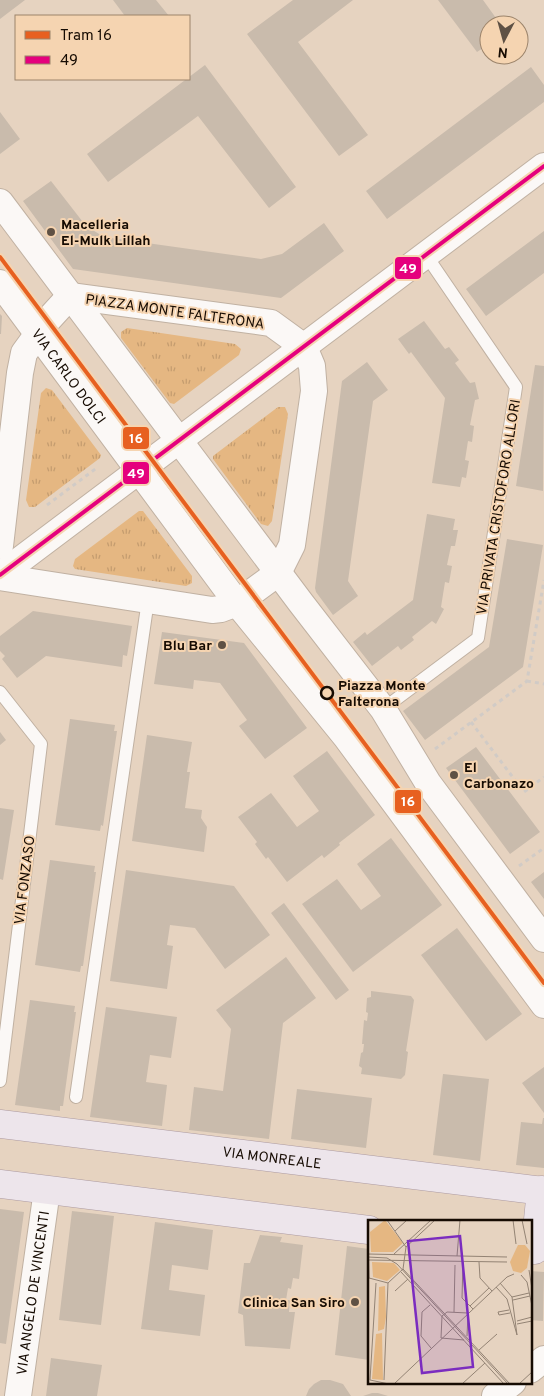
<svg xmlns="http://www.w3.org/2000/svg" width="544" height="1396" font-family="Overpass,sans-serif">
<defs>
<pattern id="grass-tufts" width="24" height="20" patternUnits="userSpaceOnUse" patternTransform="scale(1.25)"><rect width="24" height="20" fill="#e5b782"/><path d="M3 7l-1-3M5 7V3M7 7l1-3M15 17l-1-3M17 17v-4M19 17l1-3" fill="none" stroke="#c49c6f"/></pattern>
</defs>
<rect width="100%" height="100%" fill="#e6d3c0"/>
<path fill="url(#grass-tufts)" d="M127 328 235 344 241 349 239 355 174 404 170 403 121 338V332Z
M46 388 52 390 101 455 100 458 35 507H29L26 500 41 393Z
M278 407H285L288 414 272 521 268 526 261 524 213 459V456Z
M139 511H143L192 576V583L186 586 75 569 73 566 75 559Z"/>
<path fill="#c9bbac" d="M0 0H25L0 19Z
M113 0H156L169 16H125Z
M293 0H353L298 42 368 135 339 156 247 34Z
M438 0H483L501 25H489V44L477 52Z
M205 65 296 187 269 208 198 116 108 182 87 154Z
M531 67 544 85V102L387 219 366 191Z
M0 112 20 139 0 154Z
M51 181 86 226 104 237 261 259 282 254 324 223 344 251 281 298 73 269 23 201Z
M544 231V273L486 316 466 289Z
M0 314 2 316 1 334H0Z
M424 321 445 349 449 347 459 360 455 363 470 383 475 382 479 399 475 400 470 425 474 426 472 442 468 441 465 460 469 461 466 478 462 477 460 487 432 483 445 398 411 352 409 354 398 339Z
M367 362 388 390 373 401 348 581 358 596 333 615 316 592 315 588 342 381Z
M535 365 544 366 543 491 516 486Z
M427 514 455 519 453 530H458L455 546H451L447 565 452 566 449 583 445 582 441 607 444 609 436 624 432 621 412 637 414 640 401 650 398 646 372 666 353 642 365 632 367 635 413 600Z
M507 539 543 545 523 667 425 740 403 711 489 647Z
M33 611 132 626 127 656 123 655 122 667 46 656 17 678 2 659 5 656 0 651V636Z
M162 632 244 643 307 728 265 759 239 726 247 720 220 683 194 680 193 689 154 684Z
M70 719 115 725 114 731H117L103 826 101 825 100 831 55 825Z
M0 732 6 740 0 745Z
M147 735 192 742 187 772H190L185 808 202 810 201 818 207 827 204 852 132 841Z
M476 747 540 832 510 854 446 768Z
M327 751 375 815 339 843 340 845 324 858 322 855 287 882 268 857 266 859 255 844 257 842 238 817 271 793 297 827 319 811 293 776Z
M0 808 14 810 3 880 0 879Z
M391 838 442 905 353 972 302 904 337 879 361 910 381 896 357 864Z
M50 860 95 866 94 872H96L83 966H81L80 972 35 965Z
M126 870 234 886 270 935 225 969 195 928 170 925 167 945 173 946 167 989 110 981Z
M544 872V899L531 882Z
M284 903 349 990 336 1000 271 913Z
M457 928 522 1014 486 1041 421 955Z
M286 957 316 998 283 1023 269 1139 189 1130 194 1087 223 1091 231 1029 216 1010Z
M371 991 411 996 414 1000 406 1051 408 1052 405 1075 401 1079 361 1074 362 1068 359 1066 361 1053 363 1052 364 1044H362L364 1020 367 1021 368 1013 366 1012 367 998 371 997Z
M30 1000 75 1006 74 1012H76L63 1106H60V1111L15 1105Z
M106 1007 177 1017 171 1058 150 1055 146 1082 167 1085 162 1126 90 1117Z
M544 1067V1113L522 1083Z
M443 1074 489 1079 480 1161 433 1155Z
M297 1089 372 1098 366 1148 291 1139Z
M543 1118H544V1168L516 1165 521 1122 542 1124Z
M0 1209 24 1212 6 1344 0 1343Z
M72 1211 114 1216 101 1325 59 1320Z
M155 1222 213 1230 208 1270 172 1265 169 1290 205 1295 200 1336 141 1329Z
M260 1235 282 1237 280 1242 303 1245 299 1279 293 1278 291 1289 288 1288 286 1300H290L289 1312H295L290 1349 245 1346 243 1315 238 1313 244 1263H250Z
M347 1246 369 1249V1360L335 1355Z
M530 1271 544 1272 543 1321 530 1320Z
M51 1358 102 1365 97 1396H46Z
M321 1380H330L343 1384 351 1396H306L309 1389 314 1384Z
M372 1393H378L388 1396H363Z"/>
<g fill="none" stroke-linecap="round" stroke-linejoin="round">
<g stroke="#c0b1a2" stroke-width="14">
<path id="service" d="M0 692 41 744 0 1081
M383 709 478 638 516 387 426 255
M76 1097 148 600"/>
</g>
<g stroke="#c0b1a2" stroke-width="28">
<g id="minor">
<path d="M0 202 301 603 383 709 428 783 544 939"/>
<path id="s1" d="M0 283 237 603 346 737 544 1005"/>
<path d="M0 546 20 373 24 353 48 320 70 296"/>
<path d="M0 575 544 166"/>
<path d="M0 577 212 610 221 609 237 603 278 573 292 545 314 391 312 366 304 347 271 323 70 296"/>
<path d="M530 1370 544 1359"/>
<path id="s2" d="M18 1396 47 1190"/>
<path d="M495 1396 513 1382"/>
</g>
</g>
<g stroke="#ac9aa1" stroke-width="29">
<g id="primary">
<path id="s3" d="M0 1124 544 1191"/>
<path d="M0 1184 369 1230"/>
<path d="M535 1250 541 1190"/>
</g>
</g>
<path stroke="#d1cbc6" stroke-width="3" stroke-dasharray="4 4" stroke-linecap="butt" d="M47 505 98 467
M527 681 544 684
M471 722 524 792 544 777
M435 749 527 681 544 580
M519 866 544 848"/>
<use href="#service" stroke="#fbf8f6" stroke-width="12"/>
<use href="#minor" stroke="#fbf8f6" stroke-width="26"/>
<use href="#primary" stroke="#ede5eb" stroke-width="28"/>
<g stroke="#f5d4b1" stroke-width="8">
<path id="bus-1" d="M0 575 544 166"/>
</g>
<use href="#bus-1" stroke="#e5007d" stroke-width="4"/>
<g stroke="#f5d4b1" stroke-width="8">
<path id="tram-1" d="M0 257 544 983"/>
</g>
<use href="#tram-1" stroke="#e76020" stroke-width="4"/>
</g>
<g fill="#5f5144" stroke="#f5d4b1" stroke-width="2">
<circle cx="51" cy="232" r="5"/>
<circle cx="222" cy="645" r="5"/>
<circle cx="454" cy="775" r="5"/>
<circle cx="355" cy="1302" r="5"/>
</g>
<circle fill="#f5d4b1" stroke="#160b02" stroke-width="2.5" cx="327" cy="693" r="6"/>
<g text-anchor="middle" stroke-width="4" stroke-linejoin="round" paint-order="stroke">
<g font-size="14" font-weight="bold" fill="#160b02" stroke="#f5d4b1" text-anchor="start">
<text x="61" y="229">Macelleria<tspan x="61" dy="16">El-Mulk Lillah</tspan></text>
<text x="212" y="650" text-anchor="end">Blu Bar</text>
<text x="464" y="772">El<tspan x="464" dy="16">Carbonazo</tspan></text>
<text x="345" y="1307" text-anchor="end">Clinica San Siro</text>
</g>
<g font-size="14" fill="#160b02" stroke="#f5d4b1">
<text transform="translate(175 311) rotate(8)" y="5">PIAZZA MONTE FALTERONA</text>
<text dy="5" stroke="none"><textPath href="#s1" startOffset="116">VIA CARLO DOLCI</textPath></text>
<text transform="translate(498 507) rotate(-81)" y="5">VIA PRIVATA CRISTOFORO ALLORI</text>
<text transform="translate(24 880) rotate(-83)" y="5">VIA FONZASO</text>
<text dy="5" stroke="none"><textPath href="#s3" startOffset="274">VIA MONREALE</textPath></text>
<text dy="5" stroke="none"><textPath href="#s2" startOffset="104">VIA ANGELO DE VINCENTI</textPath></text>
</g>
<g font-size="14" font-weight="bold" fill="#160b02" stroke="#f5d4b1" text-anchor="start">
<text x="338" y="690">Piazza Monte<tspan x="338" dy="16">Falterona</tspan></text>
</g>
</g>
<g transform="translate(368 1220)">
<rect width="164" height="164" fill="#e6d3c0"/>
<path d="M150 25H157L162 31 159 48 153 53 145 51 142 42Z" fill="#e5b782"/>
<path d="M17 0 35 23 25 32H3L2 12ZM4 42 26 43 32 50 19 61 5 57ZM17 66 18 97 16 109 10 111 11 67ZM14 113 15 160 4 159 8 114Z" fill="#e5b782"/>
<path fill="none" stroke="#938374" stroke-width="1" d="M145 0 148 24M154 0 159 24M27 11 39 0M0 13 1 58 20 63 35 49 38 27 19 0M38 27 67 0M0 34 139 37M26 34 63 0M89 36 92 0M0 37 19 38 29 44 140 164M0 40 139 42M95 42 94 78 105 89M111 42 112 58 124 71M35 49 142 164M161 50 164 69M33 52 136 164M153 55 159 62 164 86M132 63 144 77 149 115M128 67 139 79 149 115M27 71 40 59M144 77 161 73M145 80 162 76M62 85 54 92 53 116 63 128M102 86 121 68M141 90 130 92 131 95 142 93M86 92 87 45M149 101 164 97M149 104 164 101M99 116 100 94M73 118 74 96 79 92 100 93M73 118 96 120M111 130 129 114M2 160 8 63M2 160 21 164M16 160 20 63M26 164 139 57 146 54M94 164 117 143M151 164 164 152"/>
<path fill="#7b2cbf" fill-opacity="0.15" stroke="#7b2cbf" stroke-width="2.5" d="M92 16 105 147 54 153 40 21Z"/>
<rect width="164" height="164" fill="none" stroke="#160b02" stroke-width="2.5"/>
</g>
<g stroke="#f5d4b1" stroke-width="2">
<rect x="394" y="256" width="28" height="24" rx="5" fill="#e5007d"/>
<rect x="122" y="426" width="28" height="24" rx="5" fill="#e76020"/>
<rect x="122" y="461" width="28" height="24" rx="5" fill="#e5007d"/>
<rect x="394" y="789" width="28" height="25" rx="5" fill="#e76020"/>
</g>
<g font-size="14" text-anchor="middle" font-weight="bold" fill="#fff">
<text x="408" y="273">49</text>
<text x="136" y="443">16</text>
<text x="136" y="478">49</text>
<text x="408" y="806">16</text>
</g>
<rect x="15" y="15" width="175" height="65" fill="#f5d4b1" stroke="#9c846b"/>
<rect x="25" y="31" width="25" height="8" fill="#e76020" stroke="#9c846b"/>
<text x="60" y="40" font-size="15" fill="#160b02">Tram 16</text>
<rect x="25" y="56" width="25" height="8" fill="#e5007d" stroke="#9c846b"/>
<text x="60" y="65" font-size="15" fill="#160b02">49</text>
<g transform="translate(504 40) rotate(186)"><circle r="24" fill="#f5d4b1" stroke="#9c846b"/>
<path d="M0-4L9 19L0 12L-9 19Z" fill="#5f5144"/>
<text y="-8" font-size="14" font-weight="bold" text-anchor="middle" fill="#160b02">N</text>
</g>
</svg>
